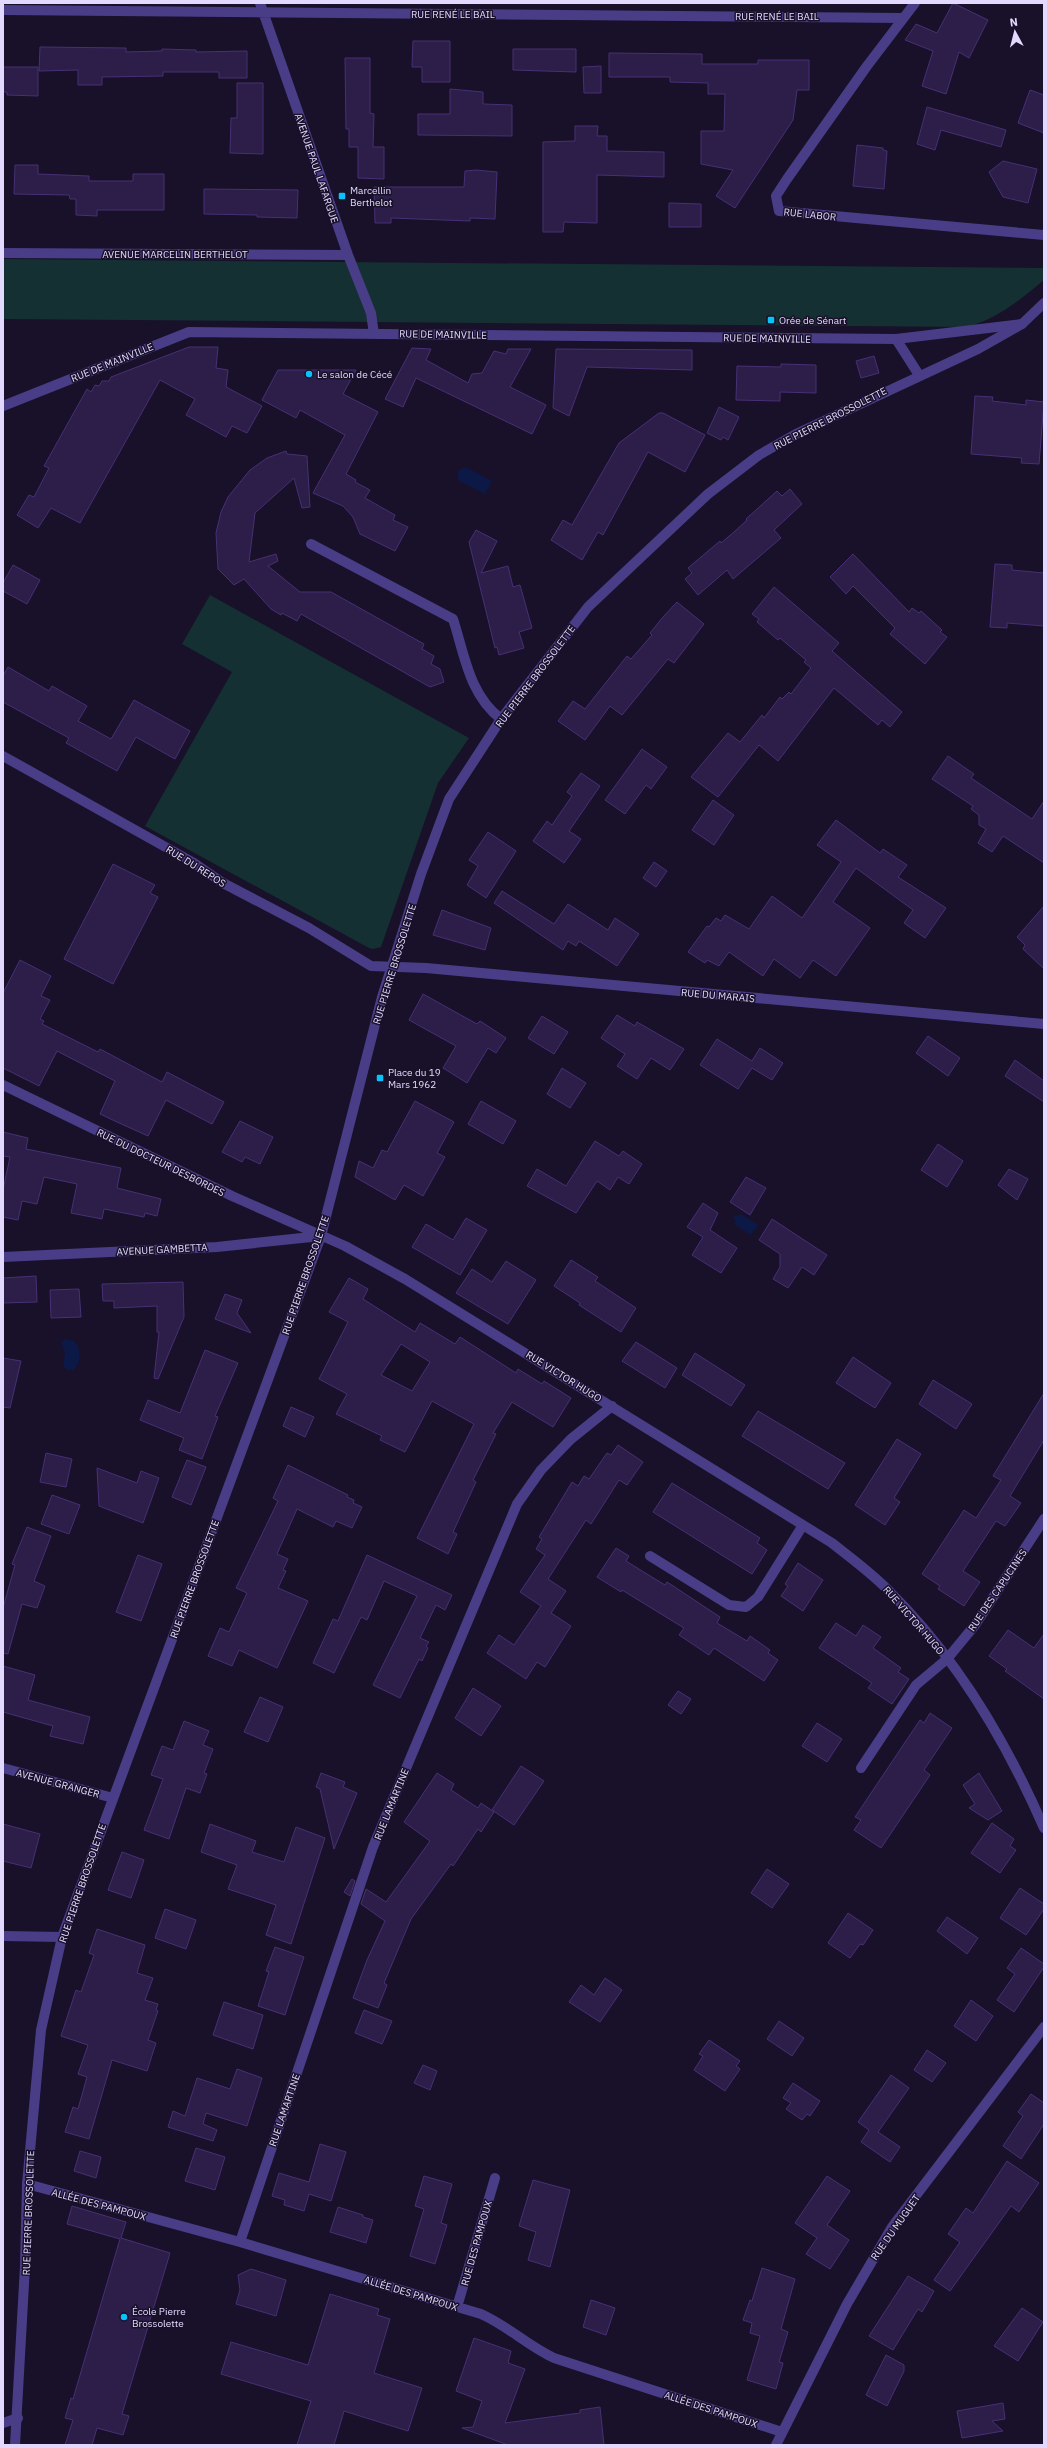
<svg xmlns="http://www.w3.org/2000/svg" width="1047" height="2448" font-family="'IBM Plex Sans',sans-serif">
<rect width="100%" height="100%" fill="#181129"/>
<path fill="#143033" d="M3 259 1044 268V280C1020 300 997 319 967 327L3 319Z
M210 595 469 738 438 783 381 947 373 949 369 948 145 826 232 672 182 644Z"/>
<path fill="#0c1947" d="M466 467 492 481 485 494 458 480V471Z
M741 1214 758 1225 751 1235 734 1224 736 1221 733 1217Z
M65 1339 74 1341C82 1349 81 1362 74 1370H67L63 1366 65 1353 61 1342Z"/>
<path fill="#2c1d49" stroke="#473075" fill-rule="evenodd" d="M953 3 988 20 969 58 959 52 946 94 922 86 933 51 905 40 916 24 937 33Z
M413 41H450V82H422V67H412Z
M40 47 126 48V52L162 51V49L196 50V52L247 51V78H219V72H163V76L102 77V85H78V70L39 71Z
M513 49H576V72L513 70Z
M609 53 702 54V64H758V60H809V90H797L793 120 735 208 716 196 733 170 701 164V131H724L725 94H708V83L670 82V77H609Z
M345 58H370V113L374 114 373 147H384V179L358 178V147H349V129H346Z
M601 66V93H584L583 67Z
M3 67H38V96L7 95V92H3Z
M237 83H263V154L230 153 231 118H237Z
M450 89 483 92V104L512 105V136L418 135V114H450Z
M1030 90 1044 95V133L1018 123Z
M927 107 1006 130 1001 147 941 130 935 150 917 144Z
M575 126H598L597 136H607V151L664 152V177L597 175V223L564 222 563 232H543V142L575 141Z
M857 145 883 148V150L887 151 884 189 853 186Z
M1003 161 1037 169 1028 203 1003 197 989 172Z
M15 165H38V174L89 176V181H133V174H164V210H97V216L76 215V199H70L69 195 14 194Z
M476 170 497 172 495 219 470 218V221L391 218V223H375L374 187H464L465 171Z
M204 189 298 190 297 218 257 217V215L204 214Z
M669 203 701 204V227H669Z
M189 347H218L216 368 228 370 226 387 262 406 247 433 232 426 226 437 186 415 195 399 160 380 80 523 51 508 38 528 17 515 29 495 34 497 49 468 44 466 87 389 91 392 95 385 99 386 102 381H109L111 377Z
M412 348 431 349 426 360 468 383 472 374 482 373 494 351 506 354 508 349H531L510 387 546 405 532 434 416 378 403 407 385 399Z
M556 349 692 350V370L587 367 569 416 553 408Z
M874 356 879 373 861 378 856 361Z
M781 364 816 365V393L780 392V401L736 400 737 366 781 367Z
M278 370H356L343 394 378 412 346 474 356 480 355 482 370 490 365 498 395 515 393 520 408 527 395 551 360 534 353 517 343 506 313 493 345 435 300 410 296 418 262 400Z
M975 396 993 397 992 401 1026 405V400L1044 402 1039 464 1021 463 1022 458 971 454Z
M719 407 739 417 728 440 723 437 721 440 707 433Z
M659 413H663L705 435 685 472 648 452 603 535 598 532 582 560 551 540 563 520 572 525 619 443Z
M286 451 287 454 307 456 310 507 302 508 294 478 255 513 249 562 276 554 278 561 268 566 300 592H331L424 644 422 649 434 656 431 664 440 669 444 682 430 687 301 614 297 621 282 613 281 615 271 609 244 579 234 585 218 569 216 533 221 512 228 497 250 470 267 458Z
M790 489 802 504 774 530 781 538 733 579 727 570 698 595 685 579 692 573 688 568 720 541 721 543 734 532 747 520 746 519 777 491 782 496Z
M476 530 497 541 481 573 508 566 513 587 520 585 532 628 519 632 524 648 499 655 497 647 495 648 469 542Z
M853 554 909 612 912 608 919 613 921 611 942 630 940 632 947 637 925 664 890 634 895 628 853 586 846 594 830 577Z
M995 564 1012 565V570L1044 573V626L1007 623V628L990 627Z
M13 565 40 580 27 604 3 591V583Z
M774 587 839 643 832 651 902 712 890 727 882 720 878 725 834 688 778 761 759 745 718 797 691 777 728 733 740 742 762 715 764 718 780 697 782 699 789 692 791 694 811 668 804 662 806 660 780 638 778 640 757 622 759 619 752 614Z
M677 602 704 624 674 663 668 659 622 715 610 706 585 740 558 721 573 701 585 709 627 656 631 659 652 635 650 633 663 617Z
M8 667 49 691 52 686 87 706 78 721 111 739 134 700 190 731 175 759 136 737 117 771 66 743 69 738 3 702V676Z
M642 749 667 767 651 789 646 785 625 814 605 800Z
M948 756 974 774 971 778 1032 819 1044 801V863L1003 836 992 852 978 843 986 829 979 825V815L971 809 973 806 932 779Z
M581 773 600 786 569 831 581 839 564 863 533 841 547 821 552 825 572 796 567 792Z
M713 800 734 815 714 845 692 830Z
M836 820 880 853 883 849 907 865 898 877 946 908 925 938 904 923 913 910 856 868 833 902 870 928 836 976 813 960 800 978 774 959 763 976 729 952 719 966 707 960 705 963 688 952 707 926 709 927 716 918 721 921 725 915 749 929 772 896 802 918 841 862 817 845Z
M488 832 516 851 486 898 467 885 478 866 469 860Z
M654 862 667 871 656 887 643 878Z
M113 864 155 885 150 893 158 897 113 984 64 959Z
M502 891 554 924 568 904 608 930 615 918 639 934 617 966 579 941 576 946 568 941 563 950 494 903Z
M1044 906V969L1023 949 1025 945 1017 937Z
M442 910 491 928 485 950 433 935Z
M20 960 51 976 41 996 50 1000 40 1019 44 1021 42 1024 98 1052 100 1049 162 1082 167 1072 224 1102 212 1124 166 1100 148 1136 117 1122 100 1114 115 1081 57 1051 39 1086 3 1068V993Z
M423 994 477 1024 480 1021 506 1038 496 1053 488 1048 467 1083 443 1068 456 1046 409 1020Z
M617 1015 635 1026 637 1022 684 1049 670 1070 651 1058 637 1079 617 1066 625 1054 601 1038Z
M542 1016 568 1032 554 1054 528 1038Z
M928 1036 960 1058 948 1076 916 1053Z
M717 1039 752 1061 760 1048 783 1063 772 1080 752 1068 738 1089 700 1065Z
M1015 1060 1044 1081V1102L1005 1076Z
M562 1068 586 1083 570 1108 547 1094Z
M415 1101 454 1122 437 1153 445 1157 423 1196 404 1185 395 1200 355 1177 359 1161 373 1168 382 1150 387 1152Z
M481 1101 516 1121 503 1144 468 1124Z
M240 1121 273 1137 260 1164 245 1157 242 1162 222 1152Z
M3 1132 28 1138 26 1149 121 1168 117 1188 161 1199 157 1216 145 1213 144 1217 104 1209 102 1219 71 1213 77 1184 44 1177 37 1204 22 1201 18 1220 3 1217V1190L10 1157 3 1156Z
M595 1141 619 1156 623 1151 642 1164 629 1184 618 1177 610 1190 597 1181 576 1213 527 1186 537 1169 566 1186Z
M938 1144 963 1161 947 1187 921 1170Z
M1009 1169 1028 1179 1017 1200 998 1185Z
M746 1177 766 1188 750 1215 730 1202Z
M703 1203 718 1213 710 1230 737 1248 721 1273 692 1255 703 1237 687 1227Z
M466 1218 487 1230 460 1275 412 1247 426 1224 453 1240Z
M772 1219 827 1255 814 1275 802 1267 788 1288 773 1279 780 1267V1254L759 1240Z
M571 1260 598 1277 595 1281 636 1308 621 1332 579 1305 580 1303 554 1286Z
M506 1261 536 1280 508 1324 456 1293 472 1269 492 1282Z
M36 1276 37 1302 3 1303V1278Z
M349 1278 368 1289 363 1299 415 1332 420 1323 455 1344 460 1337 516 1373 518 1369 542 1384 544 1381 571 1398 553 1427 512 1402 493 1433 496 1434 473 1480 476 1482 453 1532 457 1534 448 1554 417 1538 474 1424 432 1401 405 1452 380 1440 382 1436 336 1414 347 1394 319 1379 348 1322 329 1312ZM401 1344 430 1362 412 1391 381 1375Z
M183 1282 184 1317 158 1379 154 1378 159 1332H157V1306L114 1308V1301H103L102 1284Z
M79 1289 81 1317 51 1318 50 1290Z
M225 1294 242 1300 237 1313 251 1333 215 1319Z
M636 1342 677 1368 665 1388 622 1361Z
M205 1350 238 1363 215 1416 218 1417 202 1459 179 1450 184 1438 140 1420 148 1400 180 1413Z
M695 1353 745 1385 731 1406 682 1375Z
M853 1357 891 1383 875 1408 836 1383Z
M3 1358 21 1361 10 1408 3 1407Z
M933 1380 972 1404 956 1429 919 1404Z
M1044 1393V1440L1010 1496 1021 1503 1005 1526 996 1521 963 1571 980 1582 964 1606 938 1589 940 1586 922 1574 964 1510 976 1518 1001 1480 993 1476Z
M291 1407 314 1417 305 1437 283 1426Z
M758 1411 845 1463 828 1489 742 1436Z
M897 1439 921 1454 894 1498 900 1502 885 1525 855 1505Z
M618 1445 643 1462 627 1485 619 1480 591 1524 586 1520 548 1579 566 1591 551 1613 571 1626 545 1667 537 1662 526 1679 487 1653 499 1635 514 1645 541 1606 520 1592 545 1555 536 1549 542 1539 539 1537 572 1482 578 1486 584 1476 589 1479 607 1453 611 1455Z
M46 1453 72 1459 66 1487 40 1482Z
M187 1460 206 1467 191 1505 172 1497Z
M288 1465 348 1495 347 1497 354 1500 353 1503 362 1507 352 1528 336 1521 333 1527 297 1509 277 1554 288 1559 283 1570 286 1571 278 1588 308 1601 277 1668 239 1650 232 1666 208 1656 220 1628 229 1632 247 1593 236 1588 278 1501 273 1498Z
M97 1468 137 1483 141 1471 159 1478 143 1523 99 1506Z
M672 1483 760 1538 757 1543 767 1550 752 1574 653 1512Z
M52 1495 80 1505 69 1534 41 1524Z
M27 1527 51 1536 34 1581 45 1586 37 1608 22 1604 8 1654 3 1653V1608L15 1565 12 1564Z
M616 1548 629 1556 626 1561 655 1579 665 1585 667 1582 720 1617 717 1623 747 1641 750 1636 770 1650 768 1653 778 1660 764 1681 714 1648 709 1655 679 1635 684 1628 622 1590 621 1592 597 1577Z
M138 1555 162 1564 141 1621 116 1612Z
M367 1555 452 1595 445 1610 436 1605 420 1638 429 1642 426 1646 428 1648 422 1661 419 1659 400 1698 373 1685 417 1596 384 1581 367 1620 361 1617 334 1673 313 1663 333 1619 338 1621Z
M798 1563 823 1580 803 1611 781 1596 788 1586 785 1584Z
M836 1623 856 1636 863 1625 881 1637 873 1648 901 1668 898 1672 909 1679 892 1704 868 1688 872 1683 819 1648Z
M1008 1630 1034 1648 1044 1634V1699L1005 1671 1007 1669 989 1656Z
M3 1666 35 1675 28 1700 90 1717 83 1744 50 1736 53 1726 3 1712Z
M473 1688 501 1706 481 1736 455 1718Z
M678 1691 691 1699 681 1714 668 1705Z
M260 1697 283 1707 268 1742 244 1732Z
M930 1713 952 1728 924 1770 930 1775 881 1848 854 1830 861 1820 855 1817 920 1720 924 1723Z
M184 1721 209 1731 203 1745 213 1749 204 1773 207 1774 200 1793 186 1788 169 1839 144 1830 163 1779 151 1775 162 1746 173 1750Z
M817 1723 842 1739 827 1762 802 1746Z
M521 1766 544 1781 514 1825 492 1810Z
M321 1773 345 1782 343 1787 357 1793 334 1849 320 1789 316 1787Z
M437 1773 454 1784 451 1790 478 1808 481 1803 494 1812 481 1832 478 1829 453 1866 451 1864 411 1919 384 1983 387 1985 378 2008 353 1998 367 1960 385 1921 361 1904 366 1889 386 1902 430 1841 404 1822Z
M979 1773 1002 1811 988 1820 969 1808 975 1804 963 1785Z
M992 1823 1014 1839 1010 1846 1016 1850 1000 1873 971 1853Z
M3 1824 40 1834 31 1868 3 1861Z
M210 1824 256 1841 252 1852 284 1862 296 1827 325 1838 291 1944 266 1935 276 1905 228 1889 237 1865 201 1852Z
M122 1852 144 1860 131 1898 108 1890Z
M767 1869 789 1884 772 1908 751 1893Z
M352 1879 355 1881 350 1896 344 1892Z
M1020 1888 1044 1904V1909L1026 1935 1000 1918Z
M165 1909 196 1920 186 1949 155 1938Z
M848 1913 873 1930 863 1945 860 1944 850 1958 828 1943Z
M947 1917 978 1938 967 1954 937 1931Z
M97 1929 145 1945 137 1973 153 1978 145 2000 158 2004 156 2010 158 2011 148 2040 156 2043 147 2071 112 2060 89 2139 65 2132 73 2107 78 2109 87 2077 78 2074 88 2045 61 2036 76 1990 81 1992 94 1955 89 1953Z
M275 1947 304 1957 285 2015 258 2006 269 1972 266 1971Z
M1021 1948 1044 1964V1967L1014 2012 997 2000 1015 1974 1007 1968Z
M605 1978 622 1990 600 2022 569 2002 581 1985 594 1995Z
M971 2000 993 2016 976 2041 954 2026Z
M224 2002 263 2015 253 2049 213 2035Z
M364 2010 392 2021 382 2044 355 2033Z
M779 2021 804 2038 792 2056 767 2039Z
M709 2040 740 2061 736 2066 740 2069 725 2091 694 2070 703 2056 699 2054Z
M927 2050 946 2063 932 2082 914 2070Z
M423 2065 437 2071 430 2090 414 2083Z
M237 2069 262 2078 247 2126 206 2113 203 2124 217 2130 213 2141 168 2127 173 2111 185 2116 197 2078 230 2089Z
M891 2075 909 2088 878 2132 900 2147 890 2162 861 2142 869 2130 858 2122Z
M793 2083 820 2101 810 2116 807 2114 802 2120 786 2109 791 2103 783 2098Z
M1031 2094 1044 2103V2124L1021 2159 1003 2146 1023 2116 1018 2112Z
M320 2144 346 2152 331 2201 309 2194 304 2211 284 2205 285 2200 272 2196 279 2173 309 2182Z
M196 2148 225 2157 215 2190 185 2181Z
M80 2151 101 2157 96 2178 74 2171Z
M1007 2161 1039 2183 1019 2212 1011 2206 950 2291 934 2280 960 2242 948 2234 966 2208 973 2213Z
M424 2176 452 2184 441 2223 447 2225 435 2264 410 2256 424 2209 415 2206Z
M827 2176 850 2191 827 2225 849 2240 830 2269 806 2254 817 2238 795 2223Z
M533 2180 570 2190 550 2267 528 2260 536 2232 519 2226Z
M72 2206 126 2222 121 2238 170 2253 122 2414 129 2416 123 2435 97 2428 92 2445H65L73 2420 65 2418 71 2398 73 2399 120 2239 67 2224Z
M338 2207 363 2215V2217L373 2220 366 2243 330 2232Z
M762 2268 795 2279 781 2329 788 2332 779 2362 783 2363 776 2389 747 2380 760 2336 750 2333 752 2323 743 2320 750 2300 752 2301Z
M251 2269 286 2280 276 2316 236 2304 240 2290 238 2275Z
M908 2276 934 2291 922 2312 918 2309 893 2350 869 2336Z
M330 2294 379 2309 377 2315 390 2319 374 2373 422 2388 408 2431 344 2411 334 2445H297L311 2401 221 2374 231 2342 308 2365Z
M591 2300 615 2308 606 2335 583 2327Z
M1022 2308 1043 2322 1018 2361 994 2346Z
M474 2338 511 2351 508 2363 525 2369 505 2423 580 2413V2410L600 2407 604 2445H508L462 2428 473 2427 482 2401 456 2391Z
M886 2355 904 2365V2371L887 2406 866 2395Z
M1003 2403 1005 2419 992 2421 1003 2431 962 2438 957 2411Z"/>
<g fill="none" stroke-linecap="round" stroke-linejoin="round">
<path stroke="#4a3d87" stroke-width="10" d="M260 3 348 255 371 313 374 334
M915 3 867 66 787 179 776 196 779 211 1044 235
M3 10 903 18
M3 253 348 255
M896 339 919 375
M3 406 189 332 896 339 1022 324
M311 544 453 619C465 656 469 694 501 719
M3 756 194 863 223 883 309 928 371 966 426 968 1044 1024
M3 1085 232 1196 345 1246 405 1279 832 1543C852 1559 873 1574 890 1592 958 1659 1006 1741 1044 1828
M3 1257 217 1247 321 1236
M650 1556 729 1605 746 1607 758 1597 803 1525
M3 1768 113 1798
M861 1768 916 1685 947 1659 975 1625 1044 1519
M3 1936 62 1937
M27 2184 240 2242 481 2314C508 2326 528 2346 554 2358L782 2432
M240 2242 373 1847 517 1504 541 1470 571 1439 612 1406
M457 2307 495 2178
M3 2423 18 2418
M776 2445 847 2304 892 2227 1044 2027"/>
<path stroke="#4a3d87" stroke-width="10" d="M15 2445 25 2266 27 2184 41 2030 62 1937 321 1236 382 997 421 874 449 799 501 719 588 607 708 494 759 455 796 434 978 349 1022 324 1044 303"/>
</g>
<g fill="#0ac2fa" stroke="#181129" stroke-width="1.5">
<rect x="338" y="192" width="8" height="8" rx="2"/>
<rect x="767" y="316" width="8" height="8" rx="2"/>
<circle cx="309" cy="374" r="4"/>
<rect x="376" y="1074" width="8" height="8" rx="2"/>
<circle cx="124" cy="2317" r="4"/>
</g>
<g text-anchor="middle" stroke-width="3" stroke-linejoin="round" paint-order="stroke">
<g font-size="10" fill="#e3d9fe" stroke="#181129">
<text x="453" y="18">RUE RENÉ LE BAIL</text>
<text x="777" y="20">RUE RENÉ LE BAIL</text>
<text transform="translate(317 168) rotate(71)" y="4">AVENUE PAUL LAFARGUE</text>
<text transform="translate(810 214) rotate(6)" y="4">RUE LABOR</text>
<text x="175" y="258">AVENUE MARCELIN BERTHELOT</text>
<text transform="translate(443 334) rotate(1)" y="4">RUE DE MAINVILLE</text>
<text transform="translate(767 338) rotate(1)" y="4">RUE DE MAINVILLE</text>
<text transform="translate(112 362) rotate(-22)" y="4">RUE DE MAINVILLE</text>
<text transform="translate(830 418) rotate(-27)" y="4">RUE PIERRE BROSSOLETTE</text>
<text transform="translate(535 676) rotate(-53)" y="4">RUE PIERRE BROSSOLETTE</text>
<text transform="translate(196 866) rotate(32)" y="4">RUE DU REPOS</text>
<text transform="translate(394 964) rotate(-73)" y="4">RUE PIERRE BROSSOLETTE</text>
<text transform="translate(718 995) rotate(5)" y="4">RUE DU MARAIS</text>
<text transform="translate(161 1162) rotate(26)" y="4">RUE DU DOCTEUR DESBORDES</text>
<text transform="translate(162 1249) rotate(-3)" y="4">AVENUE GAMBETTA</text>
<text transform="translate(305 1275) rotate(-71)" y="4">RUE PIERRE BROSSOLETTE</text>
<text transform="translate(564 1376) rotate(32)" y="4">RUE VICTOR HUGO</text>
<text transform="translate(194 1579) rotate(-70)" y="4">RUE PIERRE BROSSOLETTE</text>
<text transform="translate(997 1590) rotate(-56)" y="4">RUE DES CAPUCINES</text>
<text transform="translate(914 1620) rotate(49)" y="4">RUE VICTOR HUGO</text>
<text transform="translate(58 1783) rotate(15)" y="4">AVENUE GRANGER</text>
<text transform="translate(391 1804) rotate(-68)" y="4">RUE LAMARTINE</text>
<text transform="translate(82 1883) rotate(-71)" y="4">RUE PIERRE BROSSOLETTE</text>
<text transform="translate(284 2110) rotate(-71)" y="4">RUE LAMARTINE</text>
<text transform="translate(99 2204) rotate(15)" y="4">ALLÉE DES PAMPOUX</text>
<text transform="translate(28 2213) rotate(-88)" y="4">RUE PIERRE BROSSOLETTE</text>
<text transform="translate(895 2227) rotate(-55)" y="4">RUE DU MUGUET</text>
<text transform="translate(476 2243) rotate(-74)" y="4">RUE DES PAMPOUX</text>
<text transform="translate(411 2293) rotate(17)" y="4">ALLÉE DES PAMPOUX</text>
<text transform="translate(711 2409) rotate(18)" y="4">ALLÉE DES PAMPOUX</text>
</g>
<g font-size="10" fill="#e3d9fe" stroke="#181129" text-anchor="start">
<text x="350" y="194">Marcellin<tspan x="350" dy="12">Berthelot</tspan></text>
<text x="779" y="324">Orée de Sénart</text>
<text x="317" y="378">Le salon de Cécé</text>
<text x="388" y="1076">Place du 19<tspan x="388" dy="12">Mars 1962</tspan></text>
<text x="132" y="2315">École Pierre<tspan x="132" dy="12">Brossolette</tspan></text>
</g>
</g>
<rect width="1047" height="2448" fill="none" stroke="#e3d9fe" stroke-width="8"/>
<g transform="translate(1015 32) rotate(353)" stroke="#181129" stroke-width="3" paint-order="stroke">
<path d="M0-3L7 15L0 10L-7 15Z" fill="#e3d9fe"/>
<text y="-6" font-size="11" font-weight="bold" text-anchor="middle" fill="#e3d9fe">N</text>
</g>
</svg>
